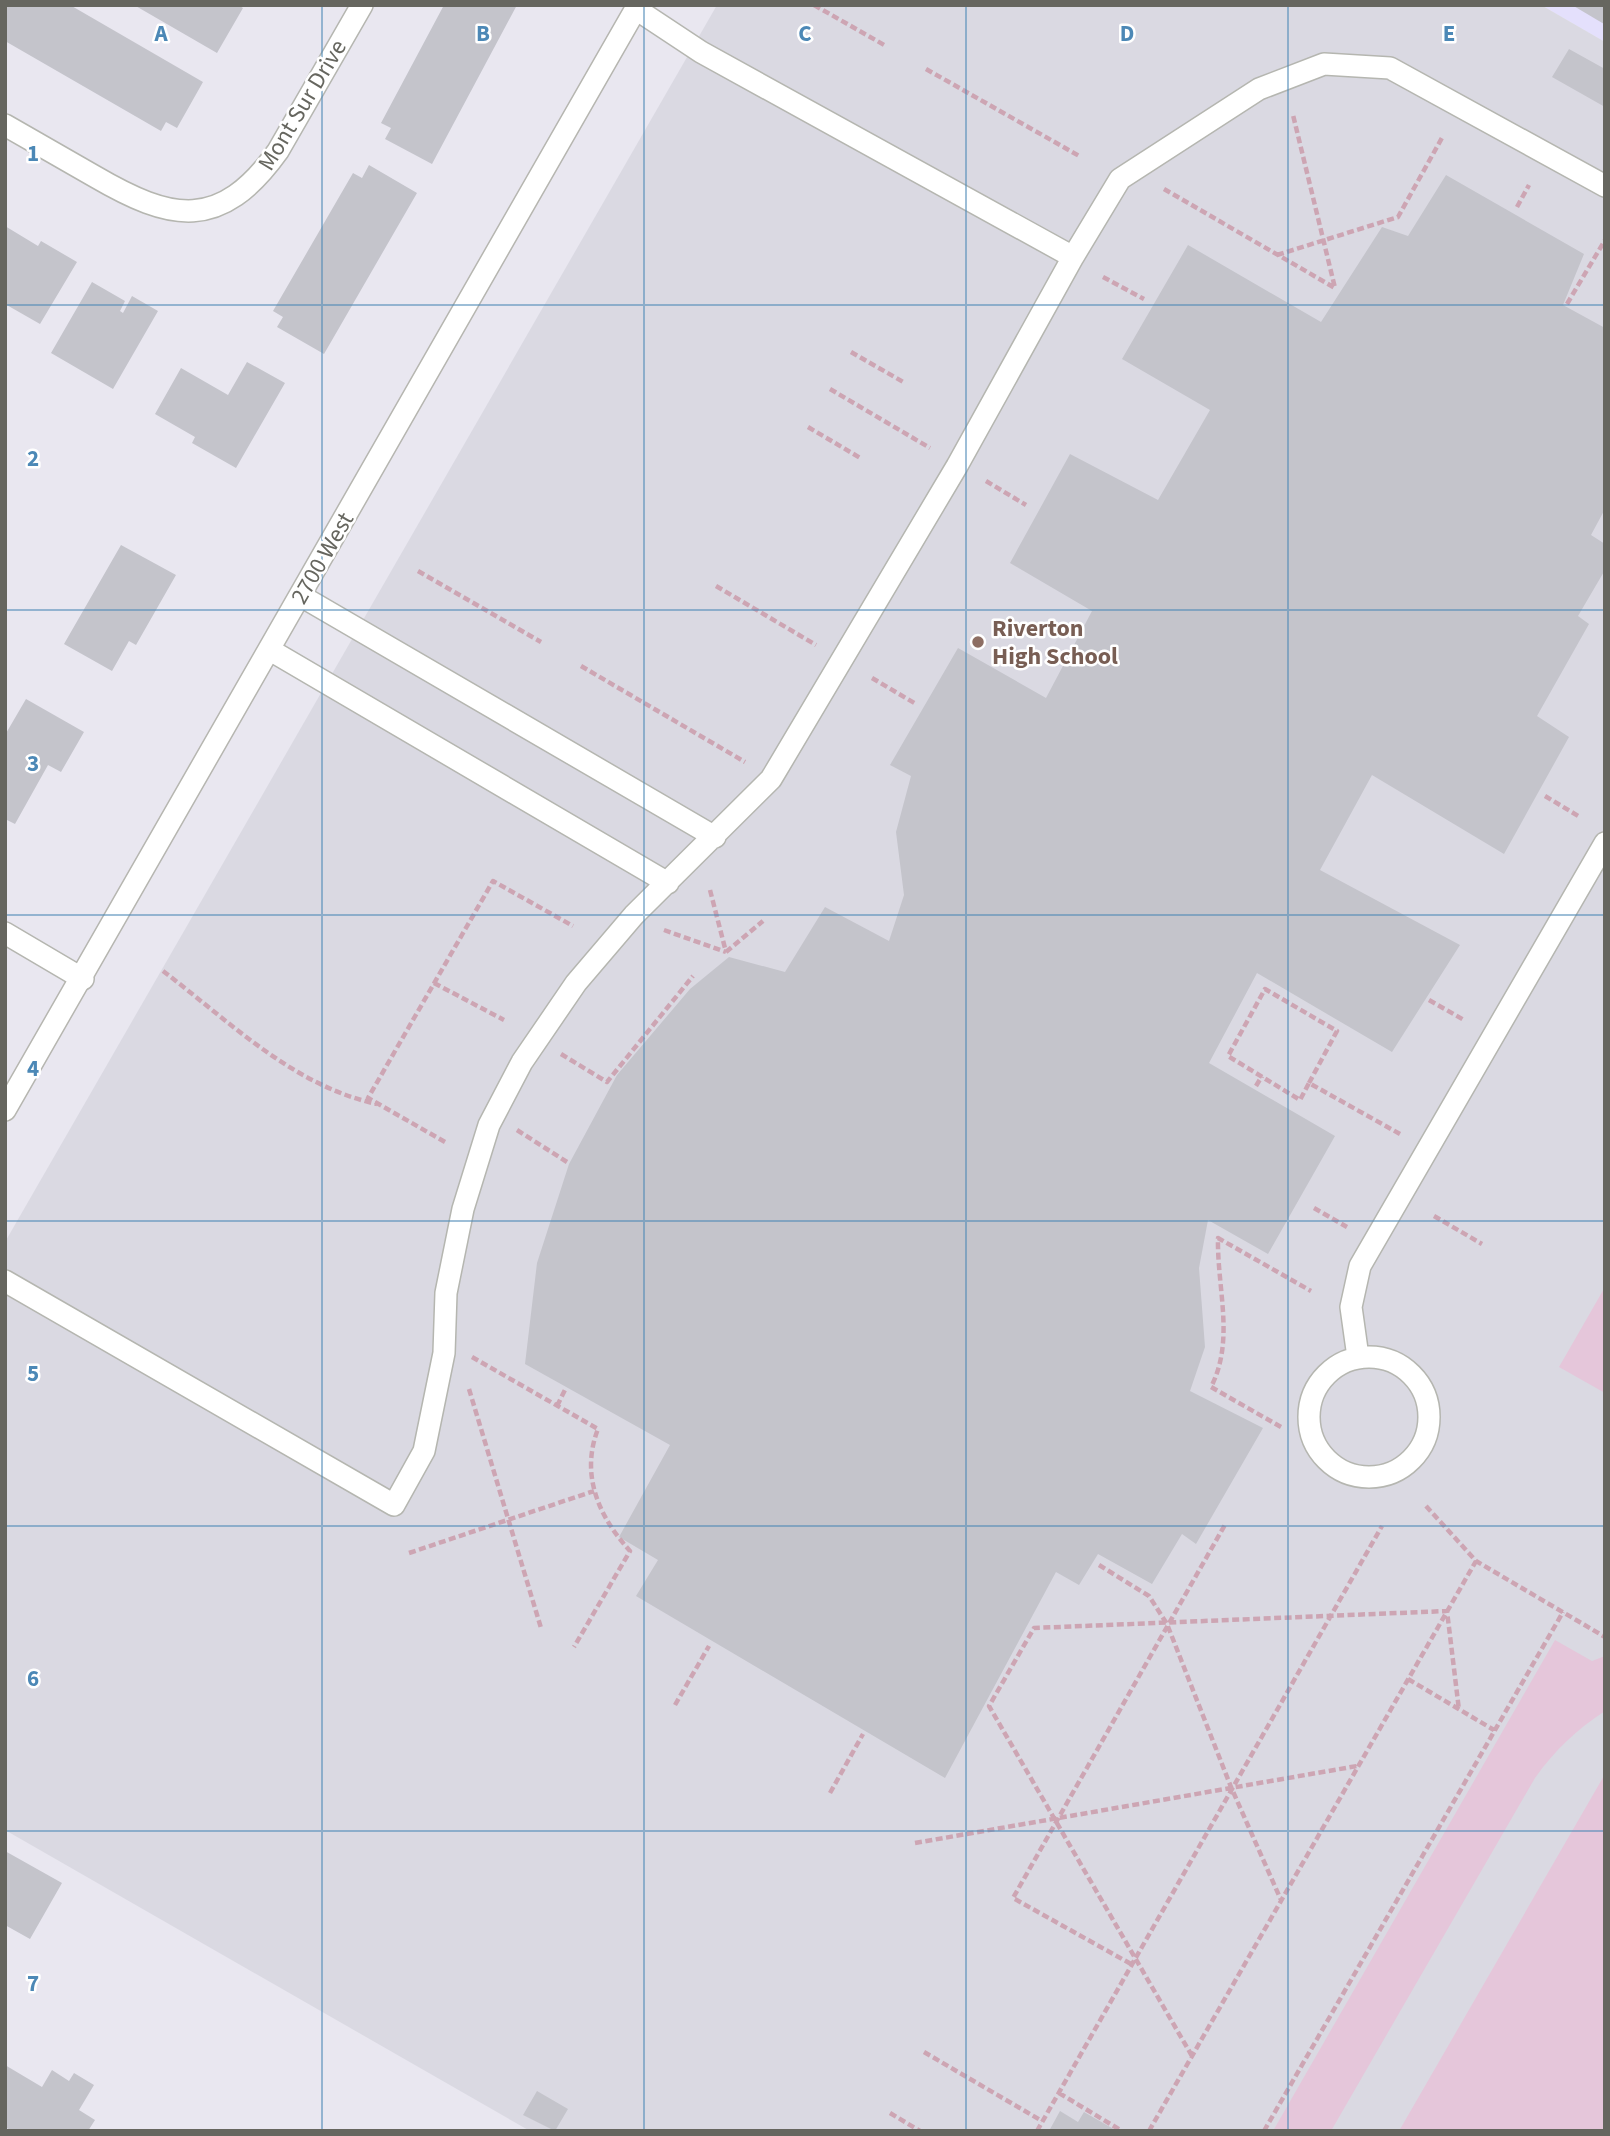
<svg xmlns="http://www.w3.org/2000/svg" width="1610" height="2136" font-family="'Source Sans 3',sans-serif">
<rect width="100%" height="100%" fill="#e9e7f0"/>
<path fill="#e4e0fc" d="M1541 5H1605V42Z"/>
<path fill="#dad9e2" d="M717 5H1541L1605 42V2131H530L5 1830V1242Z"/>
<path fill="#e5c6da" d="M1605 1287V1393L1559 1367Z
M1555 1640 1592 1661 1605 1656V1711C1576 1730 1555 1750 1535 1778L1331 2131H1273Z
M1605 1774V2131H1399Z"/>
<path fill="#c4c4cb" d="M5 5H70L203 82 177 128 166 122 161 131 5 41Z
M134 5H238L243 8 217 53Z
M444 5H517L432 164 385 139 391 128 381 123Z
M1572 5H1605V22L1604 24Z
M1569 49 1605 69V107L1552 77Z
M369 165 417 193 324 354 277 327 283 317 273 311 353 173 362 178Z
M1446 175 1584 254 1563 305 1605 328V509L1591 535 1605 544V570L1578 616 1589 624 1537 716 1569 737 1504 854 1372 775 1320 870 1460 945 1392 1052 1257 973 1209 1063 1335 1136 1268 1254 1208 1220 1199 1268 1205 1347 1190 1391 1263 1428 1196 1544 1182 1534 1152 1584 1098 1554 1079 1585 1056 1572 945 1778 636 1596 658 1560 619 1537 670 1445 525 1364 537 1263 569 1164 617 1075 690 989 729 957 785 972 825 907 889 941 904 895 896 832 911 776 890 765 958 648 1046 698 1092 611 1010 563 1070 454 1158 500 1210 410 1122 359 1188 245 1321 322 1382 227 1408 236Z
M5 226 38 246 41 241 77 262 40 324 5 304Z
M92 282 125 301 120 311 123 313 132 296 158 311 113 389 51 353Z
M247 362 285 383 236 468 192 443 195 437 155 414 181 368 228 395Z
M121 545 176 575 136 645 129 641 112 671 64 644Z
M26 699 84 732 61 772 48 765 15 824 5 819V735Z
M5 1851 62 1883 30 1939 5 1925Z
M5 2065 42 2087 52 2070 69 2081 74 2073 94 2085 79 2110 95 2120 88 2131H12L5 2127Z
M537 2091 568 2109 555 2131 523 2115Z
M1060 2111 1078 2122 1084 2112 1117 2131H1049Z"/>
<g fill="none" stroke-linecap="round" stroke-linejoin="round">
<g stroke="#b5b6b0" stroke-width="24">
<path id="service" d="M636 9 701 52 1073 257 1120 179 1259 89 1324 64 1390 68 1605 186
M301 596 715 837
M270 650 668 883
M5 1281 394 1505 424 1451 444 1353 446 1293 463 1209 489 1125 522 1062 576 983 634 915 771 779 957 466 1073 257
M1358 1357 1351 1307 1360 1266 1605 843
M1309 1417a60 60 0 1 1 120 0a60 60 0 1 1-120 0Z"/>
</g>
<g stroke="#b5b6b0" stroke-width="24">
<path id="minor" d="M5 125C35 142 64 159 94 176 171 221 220 232 278 151L362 5
M5 933 83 979"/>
</g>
<g stroke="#b6b6b0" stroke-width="24">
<path id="secondary" d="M5 1110 638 5"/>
</g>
<path stroke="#cda5b3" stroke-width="4.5" stroke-dasharray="7 3.5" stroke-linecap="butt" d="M814 5 886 46
M926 69 1081 157
M1164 189 1335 288 1293 115
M1517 207 1529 185
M1277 255 1398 217 1443 136
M1103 277 1144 299
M1567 304 1605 240
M851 352 905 383
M830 389 930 448
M808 427 862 459
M986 481 1026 505
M418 571 541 642
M716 586 816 645
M581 666 745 762
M872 678 916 704
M1545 796 1580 817
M710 890 726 952
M664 930 726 952
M726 952 763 921
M163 971C229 1021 293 1086 377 1104
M434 983 504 1020
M1429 1000 1464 1020
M561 1054 607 1082 693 976
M1309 1083 1337 1031 1265 989 1228 1056 1300 1100 1309 1083 1400 1134
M1256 1086 1262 1076
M517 1130 567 1162
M445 1142 368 1098 493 881 573 926
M1314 1208 1347 1227
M1434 1216 1482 1244
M472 1357 598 1429C580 1475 599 1517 630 1551L574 1647
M469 1389 541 1628
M557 1406 565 1390
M1281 1427 1211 1387C1235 1340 1217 1289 1218 1238L1311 1291
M1426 1506 1476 1561 1605 1637
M409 1553 594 1491
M1099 1565 1149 1596 1167 1624 1231 1787 1281 1900
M1408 1679 1494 1730
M675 1705 709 1646
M830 1793 863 1734
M915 1843 1357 1766
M1131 1964 1013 1898 1226 1523
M924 2052 1042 2121
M1192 2056 989 1706 1034 1628 1447 1611 1459 1710
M1059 2093 1122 2131
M890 2113 920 2131
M1037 2131 1382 1526
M1149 2131 1476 1561
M1264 2131 1563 1612"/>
<use href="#service" stroke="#fff" stroke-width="21"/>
<use href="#minor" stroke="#fff" stroke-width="21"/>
<use href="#secondary" stroke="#fff" stroke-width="21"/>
</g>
<path fill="none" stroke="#4c88b6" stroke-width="2" stroke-opacity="0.55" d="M322 5V2131M644 5V2131M966 5V2131M1288 5V2131M5 305H1605M5 610H1605M5 915H1605M5 1221H1605M5 1526H1605M5 1831H1605"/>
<circle fill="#8d6e63" stroke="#fff" stroke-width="2.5" cx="978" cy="642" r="7"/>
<g text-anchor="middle" stroke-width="5" stroke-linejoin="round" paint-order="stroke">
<g font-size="24" fill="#66665f" stroke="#fff">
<text transform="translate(302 105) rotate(-59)" y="8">Mont Sur Drive</text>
<text transform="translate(322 558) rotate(-60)" y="8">2700 West</text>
</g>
<g font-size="24" font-weight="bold" fill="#785e54" stroke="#fff" text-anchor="start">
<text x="992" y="636">Riverton<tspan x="992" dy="28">High School</tspan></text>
</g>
</g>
<g font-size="23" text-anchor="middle" font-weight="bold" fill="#4c88b6" stroke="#fff" stroke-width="5" stroke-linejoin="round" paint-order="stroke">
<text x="161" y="41">A</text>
<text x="483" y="41">B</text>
<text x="805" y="41">C</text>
<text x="1127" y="41">D</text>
<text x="1449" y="41">E</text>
<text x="33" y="161">1</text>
<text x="33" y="466">2</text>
<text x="33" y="771">3</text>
<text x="33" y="1076">4</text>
<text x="33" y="1381">5</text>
<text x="33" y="1686">6</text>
<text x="33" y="1991">7</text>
</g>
<rect width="1610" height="2136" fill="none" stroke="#66665f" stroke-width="14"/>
</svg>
